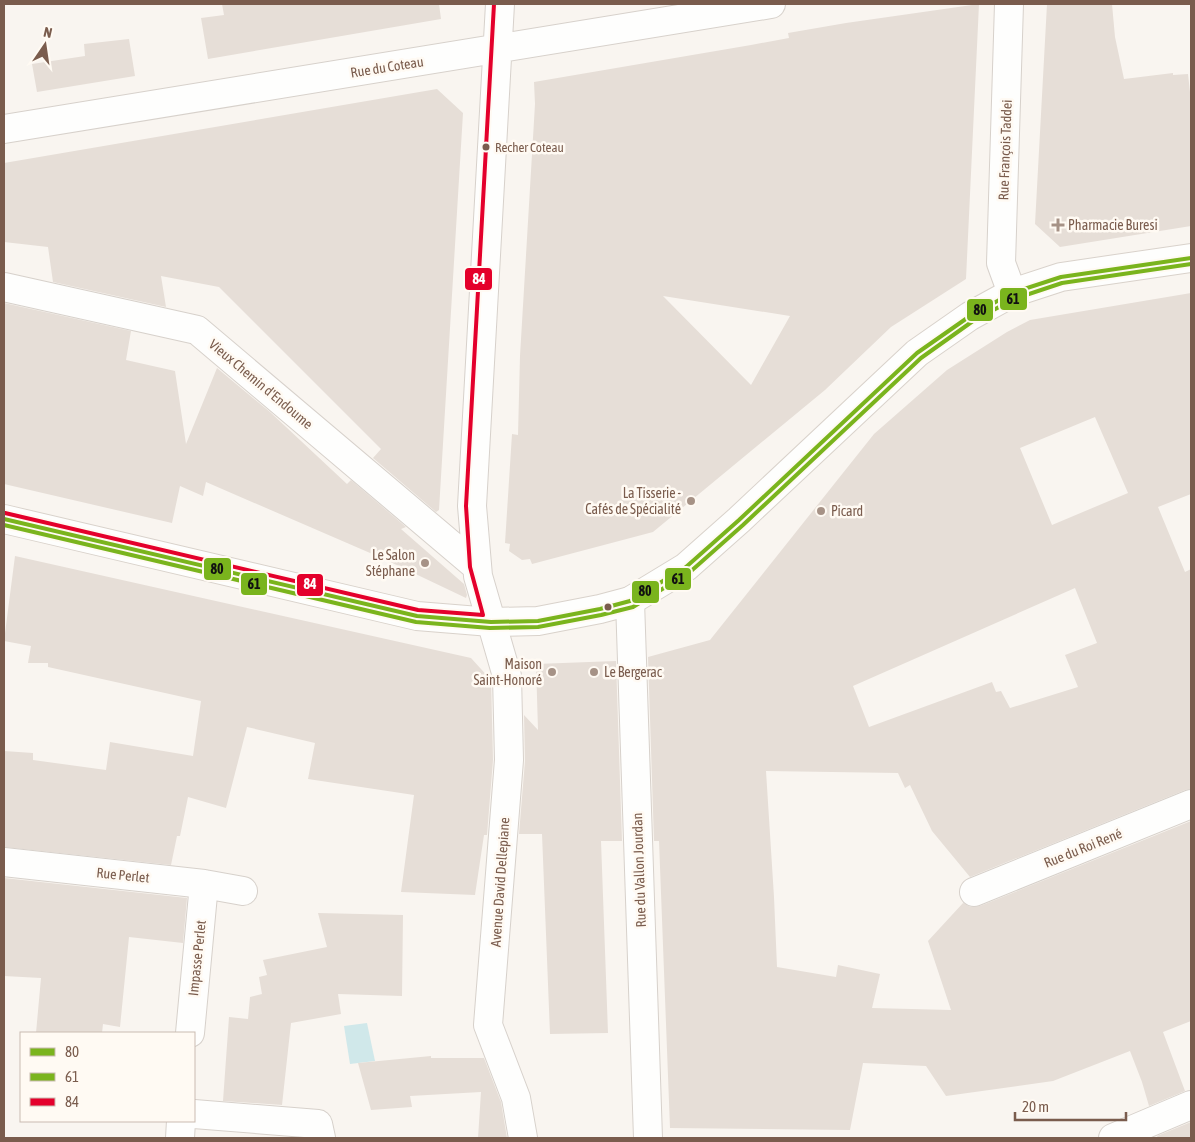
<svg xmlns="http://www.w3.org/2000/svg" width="1195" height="1142" font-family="'Asap Condensed',sans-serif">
<rect width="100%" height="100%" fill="#f9f5f0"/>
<path fill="#d0e8ea" d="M367 1023 375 1061 350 1064 344 1026Z"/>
<path fill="#e6ded7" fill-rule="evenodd" d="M222 4H439L441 19 208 59 201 18 224 15Z
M979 4 966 279 891 327 825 390 653 532 532 564 530 559 522 560 509 551 510 544 505 543 512 434 518 435 520 356 535 104 534 82 751 45 789 38 788 33 846 23ZM663 296 790 316 751 385Z
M1047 4H1112L1115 37 1124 79 1173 73V75L1188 74 1191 101V226L1060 247 1035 224Z
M129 39 135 76 37 92 32 64 85 56 84 44Z
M437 89 463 113 439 510 436 512 373 458 381 449 219 287 161 276 166 307 53 282 48 247 4 242V163Z
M1191 293V494L1158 507 1185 572 1191 569V789L1185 790 970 877 932 831 910 785 905 788 898 773 766 771 774 897 777 967 836 977 838 965 880 974 872 1008 951 1010 928 941 963 903 971 907 980 906 1191 821V1021L1163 1032 1185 1091 1149 1106 1142 1082 1130 1051 1053 1081 946 1096 926 1066 863 1063 850 1130 670 1128 659 841H654L648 657 710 640 874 434 947 370 1007 332 1030 320ZM1095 417 1128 493 1052 525 1020 448ZM1075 588 1097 643 1065 655 1078 687 1010 708 1001 691 996 692 992 682 869 727 853 686Z
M4 303 131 331 126 360 175 371 186 444 217 368 270 412 347 484 351 480 406 527 401 529 464 584 467 595 466 598 384 559 206 482 203 496 180 486 172 523 4 484Z
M15 556 471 658 491 680 493 760 487 835H484L475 895 401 892 414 795 308 779 315 743 247 727 226 808 188 797 180 836H177L171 865 4 847V751L33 753V760L106 770 110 742 193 756 201 701 48 667V663H28L31 646 4 641Z
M616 661 622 841H601L608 1033 550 1034 542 834H519L525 761 524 715 538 730 536 664Z
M4 878 187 898 183 943 129 937 120 1027 103 1024 102 1033H36L41 978 4 976Z
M318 913 403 915 402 996 338 994 341 1014 291 1023 282 1105 223 1101 229 1017 248 1019 250 997 262 994 259 977 267 975 263 960 327 947Z
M431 1056V1058H484L501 1102 507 1138H478L481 1092 410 1096 412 1107 371 1110 358 1063Z
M1191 1122V1138H1158L1157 1136Z"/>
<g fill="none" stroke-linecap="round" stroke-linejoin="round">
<g stroke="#d7d1cb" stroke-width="30">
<path id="street" d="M500 4 472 506 478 576 507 676 509 760 488 1025 516 1098 523 1138
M1009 4 1001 263 1012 293
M4 129 771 4
M4 287 197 330 476 566
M630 601 648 1138
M4 862 204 884 243 891
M974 892 1191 804
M190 1033 204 884
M194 1114 318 1124 321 1138
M180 1138 181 1121
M1113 1138 1191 1105"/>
</g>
<g stroke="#d9d2cb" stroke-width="30">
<path id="secondary" d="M4 519 417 616 491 622 538 621 600 609 630 601 686 567 739 520 917 353 970 316 1012 293 1061 277 1191 258"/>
</g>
<use href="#street" stroke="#fefefd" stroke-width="28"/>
<use href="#secondary" stroke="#fefefd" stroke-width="28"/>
<g stroke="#fffaf3" stroke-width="8">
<path id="bus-1" d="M4 519 417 616 491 622 538 621 600 609 630 601 686 567 739 520 917 353 970 316 1012 293 1061 277 1191 258"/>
</g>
<g stroke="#fffaf3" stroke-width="8">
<path id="bus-2" d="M4 525 416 622 490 628 538 627 601 615 633 607 690 572 743 525 921 358 973 321 1014 299 1062 283 1191 264"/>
</g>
<g stroke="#fffaf3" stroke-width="8">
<path id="bus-3" d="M5 513 418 610 483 615 470 567 466 506 494 4"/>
</g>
<use href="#bus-1" stroke="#7ab41d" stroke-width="4"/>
<use href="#bus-2" stroke="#7ab41d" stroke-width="4"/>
<use href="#bus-3" stroke="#e4002b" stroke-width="4"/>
</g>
<g fill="#7a5c4d" stroke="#fffaf3" stroke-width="2">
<circle cx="486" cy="147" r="4.5"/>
<circle cx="608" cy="607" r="4.5"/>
</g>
<g fill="#a69286" stroke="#fffaf3" stroke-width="2">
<path d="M1055.5 217.5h5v5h5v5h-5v5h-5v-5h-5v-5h5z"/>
<circle cx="691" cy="501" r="5"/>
<circle cx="821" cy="511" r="5"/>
<circle cx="425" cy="563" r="5"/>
<circle cx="552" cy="672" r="5"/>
<circle cx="594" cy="672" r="5"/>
</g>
<g text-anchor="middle" stroke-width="5" stroke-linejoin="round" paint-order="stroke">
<g font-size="13" fill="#7a5c4d" stroke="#fffaf3" text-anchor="start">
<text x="495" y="152">Recher Coteau</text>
</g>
<g font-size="14" fill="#7a5c4d" stroke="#fffaf3">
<text transform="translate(387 67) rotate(-9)" y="5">Rue du Coteau</text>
<text transform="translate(1005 150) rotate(-88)" y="5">Rue François Taddei</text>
<text transform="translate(261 384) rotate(40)" y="5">Vieux Chemin d'Endoume</text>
<text transform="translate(1083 848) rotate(-22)" y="5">Rue du Roi René</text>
<text transform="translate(639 870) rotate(-92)" y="5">Rue du Vallon Jourdan</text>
<text transform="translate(123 875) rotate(6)" y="5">Rue Perlet</text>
<text transform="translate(500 882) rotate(-86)" y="5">Avenue David Dellepiane</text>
<text transform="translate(197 958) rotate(-84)" y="5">Impasse Perlet</text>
</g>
<g font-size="14" fill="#7a5c4d" stroke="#fffaf3" text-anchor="start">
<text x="1068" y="230">Pharmacie Buresi</text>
<text x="681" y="498" text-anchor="end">La Tisserie -<tspan x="681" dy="16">Cafés de Spécialité</tspan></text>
<text x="831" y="516">Picard</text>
<text x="415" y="560" text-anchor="end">Le Salon<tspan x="415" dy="16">Stéphane</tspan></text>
<text x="542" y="669" text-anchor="end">Maison<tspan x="542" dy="16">Saint-Honoré</tspan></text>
<text x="604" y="677">Le Bergerac</text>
</g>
</g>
<g stroke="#fffaf3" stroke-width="2">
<rect x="464" y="267" width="29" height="24" rx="5" fill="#e4002b"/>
<rect x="999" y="287" width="29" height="24" rx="5" fill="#7ab41d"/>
<rect x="966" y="298" width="28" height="24" rx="5" fill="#7ab41d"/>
<rect x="203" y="557" width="29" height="24" rx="5" fill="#7ab41d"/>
<rect x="664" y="567" width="28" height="24" rx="5" fill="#7ab41d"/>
<rect x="240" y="572" width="28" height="24" rx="5" fill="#7ab41d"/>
<rect x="296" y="573" width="28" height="24" rx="5" fill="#e4002b"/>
<rect x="631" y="580" width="29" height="24" rx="5" fill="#7ab41d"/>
</g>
<g font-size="14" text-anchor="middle" font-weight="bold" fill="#fff">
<text x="479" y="284">84</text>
<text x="310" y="589">84</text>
</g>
<g font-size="14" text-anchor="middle" font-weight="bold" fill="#111">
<text x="1013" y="304">61</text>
<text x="980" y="315">80</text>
<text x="217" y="574">80</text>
<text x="678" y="584">61</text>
<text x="254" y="589">61</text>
<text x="645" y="596">80</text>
</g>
<rect width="1195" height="1142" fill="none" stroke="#7a5c4d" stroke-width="10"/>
<rect x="20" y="1032" width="175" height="90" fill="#fffaf3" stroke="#cabbb1"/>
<rect x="30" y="1048" width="25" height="8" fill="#7ab41d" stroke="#cabbb1"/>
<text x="65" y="1057" font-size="15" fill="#7a5c4d">80</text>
<rect x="30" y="1073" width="25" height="8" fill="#7ab41d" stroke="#cabbb1"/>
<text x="65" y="1082" font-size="15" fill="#7a5c4d">61</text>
<rect x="30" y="1098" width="25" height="8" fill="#e4002b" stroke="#cabbb1"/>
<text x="65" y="1107" font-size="15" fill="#7a5c4d">84</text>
<g transform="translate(45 45) rotate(13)" stroke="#fffaf3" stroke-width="4" paint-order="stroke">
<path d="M0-4L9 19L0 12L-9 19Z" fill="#7a5c4d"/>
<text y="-8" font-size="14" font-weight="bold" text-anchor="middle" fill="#7a5c4d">N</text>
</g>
<path d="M1015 1112v8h111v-8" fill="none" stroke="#7a5c4d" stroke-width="2.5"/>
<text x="1022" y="1112" font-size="15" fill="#7a5c4d" stroke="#fffaf3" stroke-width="4" paint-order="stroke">20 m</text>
</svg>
